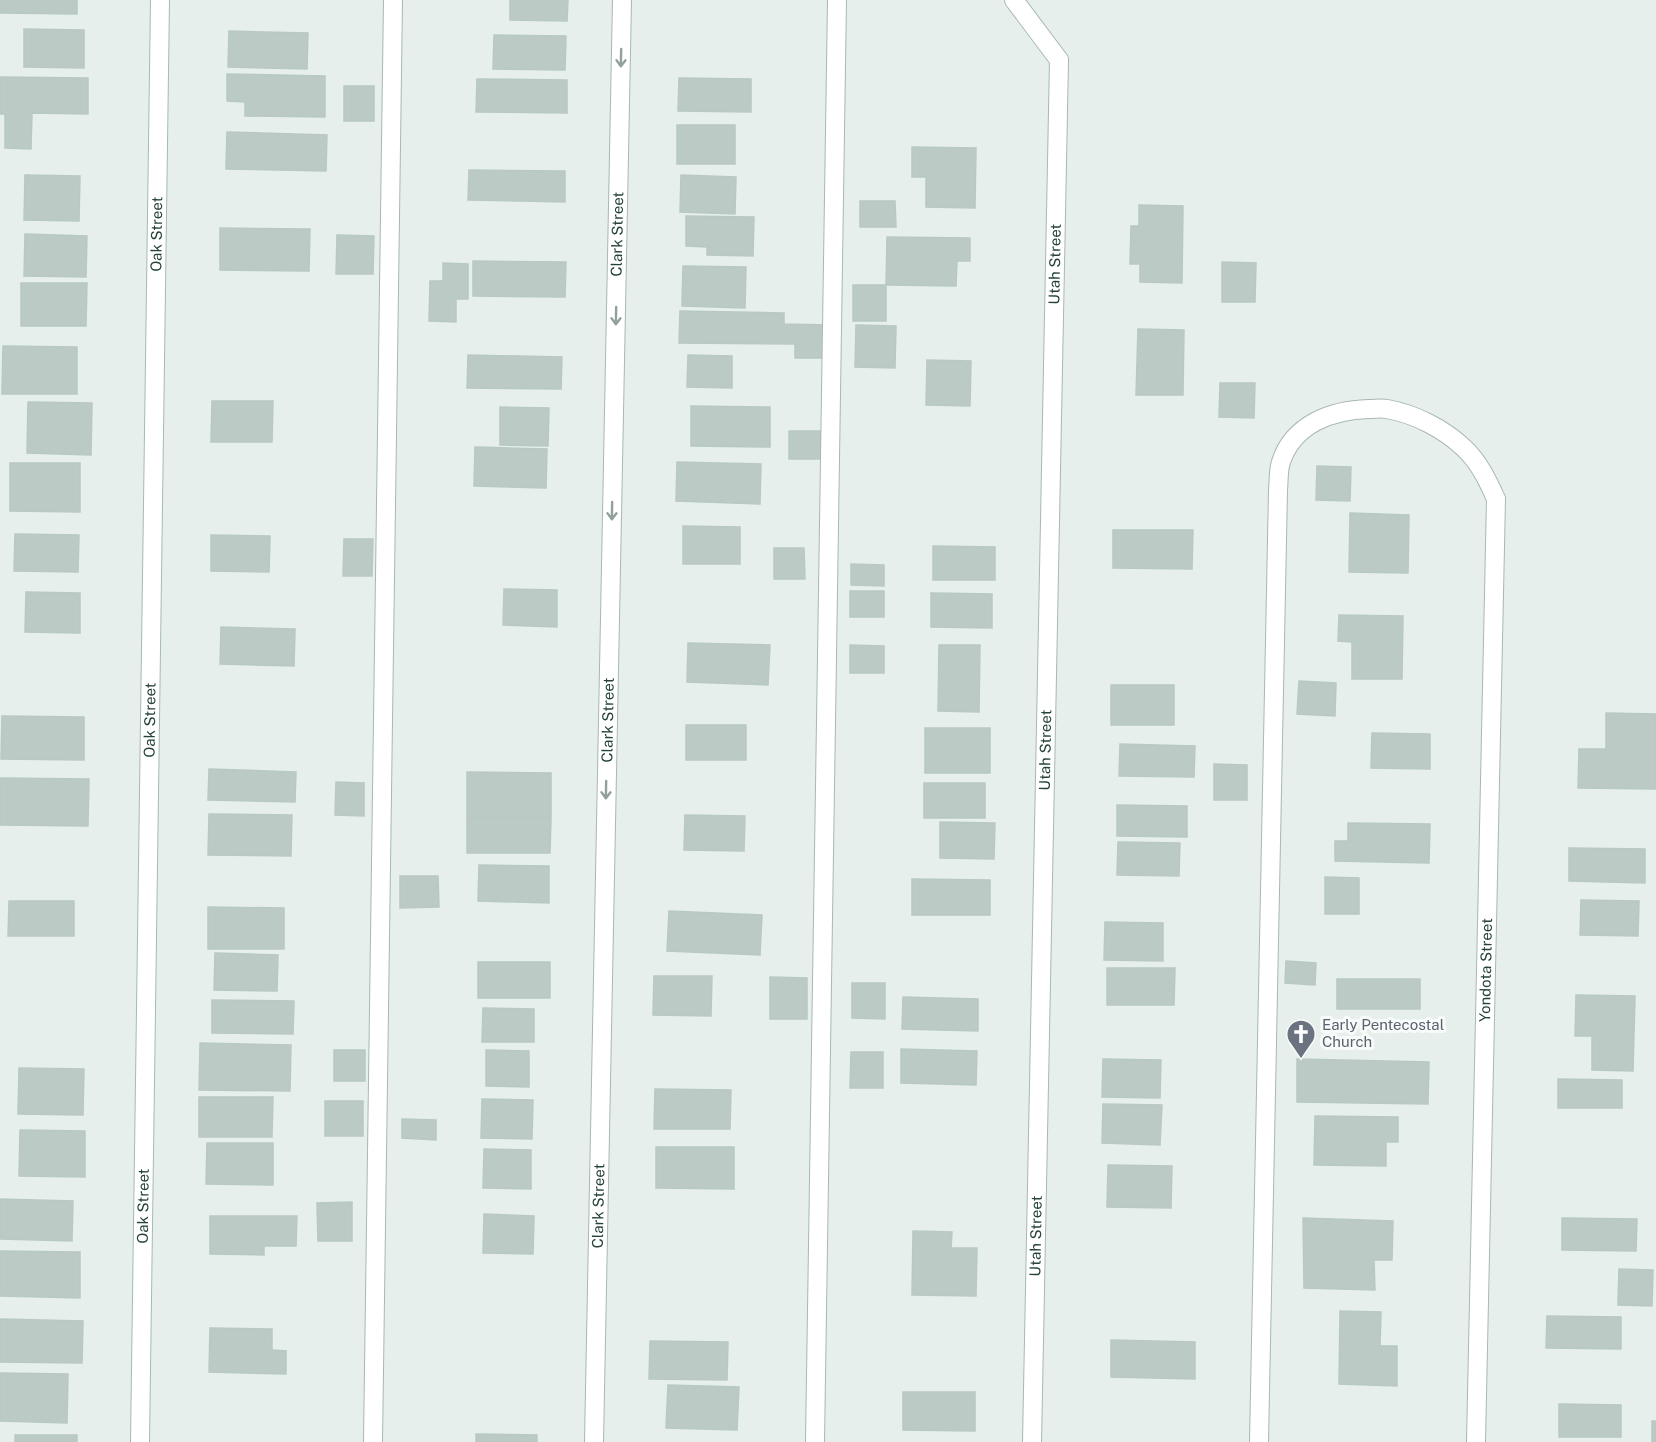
<svg xmlns="http://www.w3.org/2000/svg" width="1656" height="1442" font-family="'Public Sans',sans-serif">
<rect width="100%" height="100%" fill="#e6efeb"/>
<path fill="#bbcac4" stroke="#b8c9c2" stroke-width="1.5" d="M0 0H77V14L0 13Z
M510 0H568L567 21 510 20Z
M24 29 84 30V68L24 67Z
M229 31 308 33 307 69 228 67Z
M494 35 566 36 565 70 493 69Z
M227 74 325 76V117L245 116V102L227 101Z
M0 77 88 78V114L32 113 31 149 5 148V114H0Z
M679 78 751 79V112L678 111Z
M477 79 567 80V113L476 112Z
M344 86H374V121H344Z
M677 125H735V164H677Z
M227 132 327 135 326 171 226 169Z
M912 147 976 148 975 208 926 207V177H912Z
M469 170 565 171V202L468 200Z
M25 175 80 176 79 221 24 220Z
M681 175 736 177 735 214 680 212Z
M860 201H895L896 227H860Z
M1139 205 1183 206 1182 283 1140 282V264H1130L1131 226H1139Z
M686 216 754 217 753 256 707 255V247L686 246Z
M220 228 310 229 309 271 220 270Z
M25 234 87 236 86 277 24 276Z
M337 235 374 236 373 274H336Z
M887 237 970 238V261H957L956 286 886 285Z
M473 261 566 262 565 297 473 296Z
M1222 262 1256 263 1255 302H1222Z
M443 263 468 264V299H456V322L429 321 430 281H443Z
M683 266 746 267 745 308 682 306Z
M21 283H87L86 326H21Z
M853 285H886V321H853Z
M680 311 784 313V324L829 325 828 358H795V344L679 343Z
M856 325 896 326 895 368 855 367Z
M1138 329 1184 330 1183 395H1136Z
M3 346 77 347V394H2Z
M468 355 562 357 561 389 467 388Z
M688 355 732 356V388L687 387Z
M927 360 971 361 970 406 926 405Z
M1220 383H1255L1254 418 1219 417Z
M212 401H273L272 442H211Z
M28 402 92 403 91 455 27 453Z
M691 406 770 407V447L691 446Z
M500 407 549 408 548 446 500 445Z
M789 431H825V459H789Z
M475 447 547 449 546 488 474 486Z
M677 462 761 464 760 504 676 501Z
M10 463H80V512L10 511Z
M1317 466 1351 467 1350 501 1316 500Z
M1350 513 1409 515 1408 573 1349 572Z
M683 526 740 527V564H683Z
M1113 530H1193L1192 569 1113 568Z
M15 534 79 535 78 572 14 571Z
M211 535 270 536 269 572 211 571Z
M344 539H373L372 576H343Z
M933 546 995 547V580H933Z
M774 548H804L805 579H774Z
M851 564 884 565V586L851 585Z
M504 589 557 590V627L503 625Z
M850 591H884V617H850Z
M26 592 80 593V633L25 632Z
M931 593 992 594V628L931 627Z
M1339 615 1403 616 1402 679H1352V642L1338 641Z
M221 627 295 629 294 666 220 664Z
M688 643 770 645 768 685 687 682Z
M850 645 884 646V673H850Z
M939 645H980L979 712 938 711Z
M1299 681 1336 683 1335 716 1297 714Z
M1111 685H1174V725H1111Z
M1606 713 1656 714V789L1578 788 1579 749H1606Z
M2 716 84 717V760L1 759Z
M686 725H746V760H686Z
M925 728H990V773H925Z
M1372 733 1430 734V769L1371 768Z
M1120 744 1195 746 1194 777 1119 776Z
M1214 764 1247 765V800H1214Z
M209 769 296 772 295 802 208 800Z
M467 772 551 773V818H467Z
M0 778 89 779 88 826 0 825Z
M336 782 364 783V816L335 815Z
M924 783H985V818H924Z
M1117 805 1187 806V837L1117 836Z
M209 814 292 815 291 856 208 855Z
M685 815 745 816 744 851 684 850Z
M467 818H551L550 853H467Z
M940 822 995 823 994 859 940 858Z
M1348 823 1430 824 1429 863 1335 861V841H1348Z
M1118 842 1180 843 1179 876 1117 875Z
M1569 848 1645 849V883L1569 881Z
M479 865 549 866V903L478 901Z
M400 876H438L439 907 400 908Z
M1325 877 1359 878V914H1325Z
M912 879 990 880V915H912Z
M1581 900 1639 901 1638 936 1580 935Z
M9 901H74V936H8Z
M208 907 284 908V949H208Z
M669 911 762 915 760 955 667 951Z
M1105 922 1163 923V961L1104 960Z
M215 953 278 955 277 991 214 990Z
M1286 961 1316 963 1315 985 1285 983Z
M478 962H550V998H478Z
M1107 968H1175L1174 1005H1107Z
M654 976H712L711 1016 653 1015Z
M770 977 807 978V1019H770Z
M1337 979H1420V1009H1337Z
M852 983H885V1019L852 1018Z
M1576 995 1635 996 1633 1071 1592 1070V1036H1575Z
M903 997 978 999V1031L902 1029Z
M212 1000 294 1001 293 1034 212 1033Z
M483 1008 534 1009V1042H482Z
M200 1043 291 1045 290 1091 199 1090Z
M901 1049 977 1051 976 1085 901 1083Z
M334 1050H365V1081H334Z
M486 1050 529 1051V1087L486 1086Z
M851 1052H883V1088H850Z
M1103 1059 1161 1060 1160 1098 1102 1097Z
M1297 1059 1429 1062 1428 1104 1297 1102Z
M19 1068 84 1069 83 1115 18 1114Z
M1558 1079 1622 1080V1108H1558Z
M655 1089 731 1090 730 1129H654Z
M199 1097H273L272 1137H199Z
M482 1099 533 1100 532 1139 481 1138Z
M325 1101H363V1136H325Z
M1103 1104 1162 1105 1160 1145 1102 1143Z
M1315 1116 1398 1117V1142H1386V1166L1314 1165Z
M402 1119 436 1120V1140L402 1138Z
M20 1130 85 1131V1177L19 1176Z
M207 1143H273V1185L206 1184Z
M656 1147H734V1189L656 1188Z
M484 1149 531 1150V1189L483 1188Z
M1108 1165 1172 1166 1171 1208 1107 1207Z
M0 1199 73 1201 72 1241 0 1239Z
M352 1202V1241H318L317 1203Z
M484 1214 534 1216 533 1254 483 1253Z
M210 1216H297L296 1246H264V1255L210 1254Z
M1303 1218 1393 1221 1392 1260H1374L1375 1290 1304 1288Z
M1562 1218 1637 1219 1636 1251 1562 1250Z
M913 1231 952 1232 951 1248H977L976 1296 912 1295Z
M0 1251 80 1252V1298L0 1296Z
M1619 1269 1653 1270 1652 1306 1618 1305Z
M1340 1311 1381 1312 1380 1346H1397V1386L1339 1384Z
M1547 1316 1621 1317V1349L1546 1348Z
M0 1319 83 1321 82 1363 0 1362Z
M210 1328 272 1329V1350L286 1351V1374L209 1372Z
M1111 1340 1195 1342V1379L1111 1377Z
M650 1341 728 1342 727 1380 649 1379Z
M0 1373 68 1374 67 1423 0 1421Z
M668 1385 739 1387 737 1430 666 1428Z
M903 1392H975V1431L903 1430Z
M1559 1404 1621 1405V1437H1559Z
M1652 1421H1656V1442H1652Z
M476 1434 537 1435V1442H476Z
M15 1435H77V1442H15Z"/>
<g fill="none" stroke-linecap="round" stroke-linejoin="round">
<g stroke="#a8b8b2" stroke-width="20">
<path id="service" d="M1014 0 1059 60
M373 1442 393 0
M815 1442 837 0
M1259 1442 1278 490C1279 481 1278 471 1281 462 1293 424 1332 410 1369 409 1375 409 1381 408 1387 409 1415 414 1444 429 1464 448 1479 462 1488 481 1496 499"/>
</g>
<g stroke="#a8b8b2" stroke-width="20">
<g id="minor">
<path id="s1" d="M594 1442 622 0"/>
<path id="s2" d="M1032 1442 1059 60"/>
<path id="s3" d="M1476 1442 1496 499"/>
</g>
</g>
<g stroke="#a4bbb3" stroke-width="20">
<g id="secondary">
<path id="s4" d="M140 1442 160 0"/>
</g>
</g>
<use href="#service" stroke="#fff" stroke-width="18"/>
<use href="#minor" stroke="#fff" stroke-width="18"/>
<use href="#secondary" stroke="#fff" stroke-width="18"/>
</g>
<defs><path id="oneway-shaft" d="M-6 0H5M1.5-3L5.5 0L1.5 3" fill="none" stroke-width="1.6" stroke-linecap="round" stroke-linejoin="round" transform="scale(1.5)"/></defs>
<g stroke="#92a09c">
<use href="#oneway-shaft" transform="translate(621 58) rotate(91)"/>
<use href="#oneway-shaft" transform="translate(616 316) rotate(91)"/>
<use href="#oneway-shaft" transform="translate(612 511) rotate(91)"/>
<use href="#oneway-shaft" transform="translate(606 790) rotate(91)"/>
</g>
<defs>
<g id="church-pin" transform="scale(1.5)"><path d="M0 17L-7.5 6A9.5 9.5 0 1 1 7.5 6Z" fill="#6b7280" stroke="#f7fbf9"/><path d="M-1.2-6h2.4v3.5h3.3v2.4h-3.3V6h-2.4V-.1h-3.3v-2.4h3.3Z" fill="#fff"/></g>
</defs>
<g fill-rule="evenodd">
<use href="#church-pin" x="1301" y="1034"/>
</g>
<g text-anchor="middle" stroke-width="6" stroke-linejoin="round" paint-order="stroke">
<g font-size="15" fill="#24423a" stroke="#f7fbf9">
<text dy="5" stroke="none"><textPath href="#s4" startOffset="1208">Oak Street</textPath></text>
<text dy="5" stroke="none"><textPath href="#s1" startOffset="1208">Clark Street</textPath></text>
<text dy="5" stroke="none"><textPath href="#s2" startOffset="1178">Utah Street</textPath></text>
<text dy="5" stroke="none"><textPath href="#s4" startOffset="722">Oak Street</textPath></text>
<text dy="5" stroke="none"><textPath href="#s1" startOffset="722">Clark Street</textPath></text>
<text dy="5" stroke="none"><textPath href="#s2" startOffset="692">Utah Street</textPath></text>
<text dy="5" stroke="none"><textPath href="#s3" startOffset="472">Yondota Street</textPath></text>
<text dy="5" stroke="none"><textPath href="#s4" startOffset="236">Oak Street</textPath></text>
<text dy="5" stroke="none"><textPath href="#s1" startOffset="236">Clark Street</textPath></text>
<text dy="5" stroke="none"><textPath href="#s2" startOffset="206">Utah Street</textPath></text>
</g>
<g font-size="15" fill="#5b616d" stroke="#f7fbf9" text-anchor="start">
<text x="1322" y="1030">Early Pentecostal<tspan x="1322" dy="17">Church</tspan></text>
</g>
</g>
</svg>
